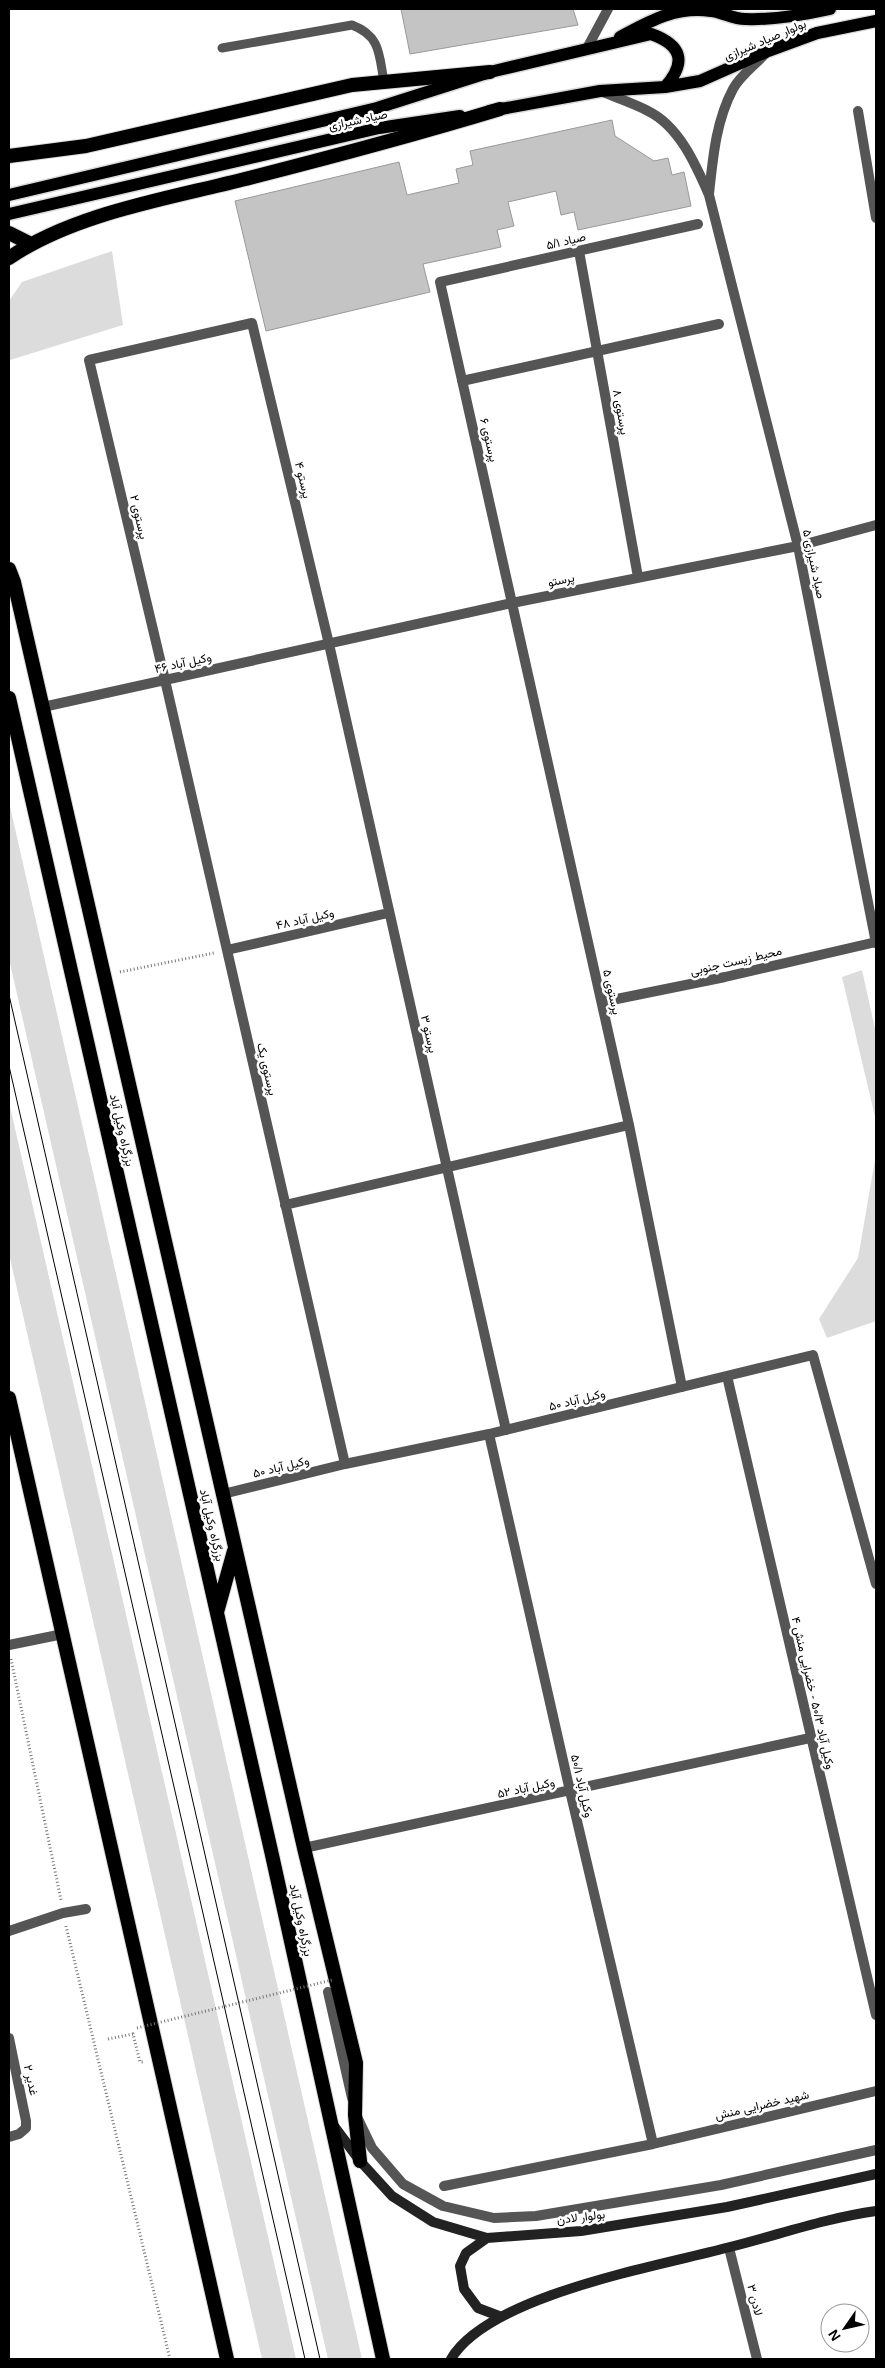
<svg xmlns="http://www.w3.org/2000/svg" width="885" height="2368" viewBox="0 0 885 2368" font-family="Arial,Vazirmatn,sans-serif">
  <rect width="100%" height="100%" fill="#fff"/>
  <path fill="#dcdcdc" d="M112,251l11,74 -113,35 -1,-59 13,-19z
    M9,802l353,1557h-34l-319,-1400z
    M862,970l14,63v88l-34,-144z
    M9,1102l287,1257h-34l-253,-1105z
    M876,1154v167l-49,17 -8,-19 39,-61z"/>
  <path fill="#c4c4c4" stroke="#999" d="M401,9h172l5,16 -168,29z
    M612,120l3,16 39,25 14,-3 4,17 12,-3 7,34 -113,24 -4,-18 -13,3 -5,-24 -48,11 6,24 -17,4 4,17 -78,17 7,28 -164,39 -31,-130 164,-39 8,33 52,-12 -3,-14 17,-4 -3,-14z"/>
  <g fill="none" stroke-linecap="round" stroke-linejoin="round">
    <defs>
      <path id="primary" d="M620,37c30,-16 55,-31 91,-26 11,1 22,8 34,8 27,1 58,-4 85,-10
        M490,111l110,-20 65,-4 35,-6 68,-30 49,-18 59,-12
        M9,195l368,-87 113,-36 161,-38c31,11 36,28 14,53
        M9,214l370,-86 81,-12"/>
      <path id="trunk" d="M9,156l77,-10 266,-61 138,-13
        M9,233l20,10
        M9,258c64,-44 157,-59 232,-78 87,-22 173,-45 259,-71
        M9,569l5,13 290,1266 52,215 -1,52 5,46
        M9,698l263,1157 111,504
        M9,1398l218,961
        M217,1612l17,-61"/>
    </defs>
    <use href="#primary" stroke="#dbdbdb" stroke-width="15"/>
    <use href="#trunk" stroke="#dbdbdb" stroke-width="16"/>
    <path stroke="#777" stroke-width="3" stroke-dasharray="1 2.5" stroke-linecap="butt" d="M120,972l94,-19
      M11,1659l50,241
      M66,1926l104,433
      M108,2039l25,-5 7,28h4"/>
    <path stroke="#555" stroke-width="9" d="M222,48l130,-23c29,11 27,30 32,57"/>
    <path stroke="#555" stroke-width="10" d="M328,1992l24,106
      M358,2119l14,29 31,36 40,22 51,12 42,-2 185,-31 155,-35"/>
    <path stroke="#555" stroke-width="10" d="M586,50l22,-41
      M601,91c15,7 32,12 47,20 31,15 48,54 61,84l89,351 78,397
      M858,111l18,107
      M709,194c4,-37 7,-73 24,-105 7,-13 22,-24 32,-35
      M579,251l59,326
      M462,381l257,-57
      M43,707l469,-104 286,-57 78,-21
      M227,950l161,-37
      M285,1205l344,-80
      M727,1376l149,639
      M682,1387l-53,-262 -189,-843 258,-58
      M489,1434l81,357 83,353
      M345,1464l-180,-784 -76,-320 163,-37 77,321 177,786
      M223,1494l122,-30 144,-30 324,-79 63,229
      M304,1848l506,-110
      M9,1931l54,-18 23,-4
      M9,2038l17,83v7l-7,6 -10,3
      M444,2186l209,-42 223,-53
      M729,2248l28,111"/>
    <path stroke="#555" stroke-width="10" d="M602,1002l123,-25 151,-35
      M9,1645l54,-11"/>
    <path stroke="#222" stroke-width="10" d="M334,2126l26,35 32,35 41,26 54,16 94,-7 146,-24 149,-33
      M487,2238l-21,15 -6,13 4,23 14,19 21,8
      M451,2359c38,-64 208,-93 279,-112 48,-12 96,-29 146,-36"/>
    <use href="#primary" stroke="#000" stroke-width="12"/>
    <use href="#trunk" stroke="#000" stroke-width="14"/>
    <path stroke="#000" stroke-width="1" d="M9,995l311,1364
      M9,1066l296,1293"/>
    <path stroke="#777" stroke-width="3" stroke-dasharray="1 2.5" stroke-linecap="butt" d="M137,2028l195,-48"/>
  </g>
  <g text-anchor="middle" stroke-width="5" stroke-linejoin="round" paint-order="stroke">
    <g font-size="12" fill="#000" stroke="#fff">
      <text transform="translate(765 40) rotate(-23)" y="4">بولوار صیاد شیرازی</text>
      <text transform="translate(358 120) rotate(-12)" y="4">صیاد شیرازی</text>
      <text transform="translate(566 241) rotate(-13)" y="4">صیاد ۵/۱</text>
      <text transform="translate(621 412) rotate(80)" y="4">پرستوی ۸</text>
      <text transform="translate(489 440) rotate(77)" y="4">پرستوی ۶</text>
      <text transform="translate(303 480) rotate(76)" y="4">پرستو ۴</text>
      <text transform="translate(139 517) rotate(77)" y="4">پرستوی ۲</text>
      <text transform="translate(814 564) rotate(78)" y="4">صیاد شیرازی ۵</text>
      <text transform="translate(561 580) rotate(-12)" y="4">پرستو</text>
      <text transform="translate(183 663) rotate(-12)" y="4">۴۶ وکیل آباد</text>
      <text transform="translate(305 919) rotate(-13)" y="4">۴۸ وکیل آباد</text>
      <text transform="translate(736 961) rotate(-13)" y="4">محیط زیست جنوبی</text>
      <text transform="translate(612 992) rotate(77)" y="4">پرستوی ۵</text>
      <text transform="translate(429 1034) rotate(77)" y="4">پرستو ۳</text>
      <text transform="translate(267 1069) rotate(77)" y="4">پرستوی یک</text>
      <text transform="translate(122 1130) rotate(77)" y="4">بزرگراه وکیل آباد</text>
      <text transform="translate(577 1400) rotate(-14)" y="4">۵۰ وکیل آباد</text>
      <text transform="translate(281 1467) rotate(-14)" y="4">وکیل آباد ۵۰</text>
      <text transform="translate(212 1525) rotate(77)" y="4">بزرگراه وکیل آباد</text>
      <text transform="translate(813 1693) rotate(77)" y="4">وکیل آباد ۵۰/۳ - خضرایی منش ۴</text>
      <text transform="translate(582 1786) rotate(77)" y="4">وکیل آباد ۵۰/۱</text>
      <text transform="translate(526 1788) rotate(-12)" y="4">۵۲ وکیل آباد</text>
      <text transform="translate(301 1920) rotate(78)" y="4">بزرگراه وکیل آباد</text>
      <text transform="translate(31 2080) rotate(78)" y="4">غدیر ۲</text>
      <text transform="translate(762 2105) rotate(-13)" y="4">شهید خضرایی منش</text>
      <text transform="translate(581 2217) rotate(-7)" y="4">بولوار لادن</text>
      <text transform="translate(755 2300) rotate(76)" y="4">لادن ۳</text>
    </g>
  </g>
  <rect width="885" height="2368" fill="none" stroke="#000000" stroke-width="20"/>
  <g transform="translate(845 2328) rotate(236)"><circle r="24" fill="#ffffff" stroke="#999999"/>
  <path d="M0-4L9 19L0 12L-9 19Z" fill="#000000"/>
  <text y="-8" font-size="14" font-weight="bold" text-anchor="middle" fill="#000000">N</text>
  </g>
</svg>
